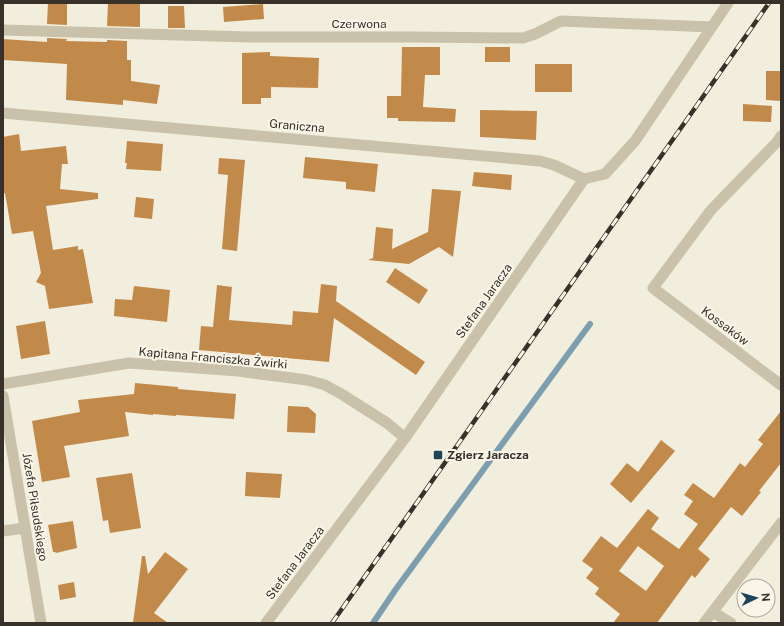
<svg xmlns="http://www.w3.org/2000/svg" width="784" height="626" viewBox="0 0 784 626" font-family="'Public Sans',sans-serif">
  <rect width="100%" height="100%" fill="#f1eedd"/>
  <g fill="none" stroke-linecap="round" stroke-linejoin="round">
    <path stroke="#7d9eae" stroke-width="6" d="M373,623l23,-34 194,-265"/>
  </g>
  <path fill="#c28a4a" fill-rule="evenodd" d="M48,3h19v22l-20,-1z
    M108,3h32v24l-33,-1z
    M263,4l1,15 -40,3 -1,-15z
    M168,6h16l1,22h-17z
    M47,38l20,1 -1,2 41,1v-2l20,1v19h4v21l29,4 -3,19 -34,-4v5l-57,-5 1,-36 -64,-4v-21l44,3z
    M402,47h38v28h-15l-2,32 33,2 -1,13 -57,-1v-3h-11v-22h14z
    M485,47h25v15h-25z
    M270,52v4l49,2 -1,30 -47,-1v11h-10v6h-19v-51z
    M535,64h37v28h-37z
    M766,71h15v30l-15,-1z
    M743,104l29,2 -1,16 -28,-1z
    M480,110l57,1 -1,29 -56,-3z
    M19,134l2,17 45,-5 2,18h-6l-2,25 38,4v6l-52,7 7,44 25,-4v4l5,-1 10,54 -44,6 -4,-23 -9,-4 5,-9 -8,-42 -21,3 -7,-41 -2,1v-57z
    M127,141l36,3 -2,27 -35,-2 1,-6h-2z
    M305,157l73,7 -3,28 -29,-3v-7l-43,-4z
    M219,158l26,2 -8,91 -15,-2 6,-74 -10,-1z
    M474,172l38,3 -1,15 -39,-4z
    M432,189l29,2 -8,66 -14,-10 -30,17 -41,-4 5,-2 3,-31 17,2 -1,20 36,-17z
    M136,197l18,2 -2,20 -18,-2z
    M395,268l33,22 -9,14 -33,-22z
    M321,284l16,2 -1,15 89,61 -9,13 -82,-57 -5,44 -130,-12 2,-24 12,1 4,-42 15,2 -3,33 63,5 1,-14 25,2z
    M134,286l36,4 -3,32 -53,-6 1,-17 17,1z
    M45,321l5,33 -29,5 -5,-33z
    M135,383l43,4v2l58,5 -2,25 -58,-4v1l-23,-2v1l-28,-3 4,24 -65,10 6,31 -28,5 -10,-61 48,-9 -2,-12 56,-6z
    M288,406l20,1 8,7 -1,19 -28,-1z
    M781,411v52l-22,28 2,1 -19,24 -11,-9 -33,42 12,10 -15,19 -3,-3 -35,48h-44l7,-9 -25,-20 4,-6 -13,-10 7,-9 -11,-8 19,-25 16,12 31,-39 11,9 -8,11 28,20 19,-25 -14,-10 9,-13 -9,-6 9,-12 21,15 26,-35 5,4 18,-23 -5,-4zM638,546l26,20 -18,25 -27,-20z
    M661,440l14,11 -44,52 -21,-19 17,-21 11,9z
    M246,472l36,2 -2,24 -35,-2z
    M132,473l9,55 -31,5 -2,-13 -5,1 -7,-43z
    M73,521l4,27 -21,5 -1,-1h-2l-5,-27z
    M165,552l23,17 -34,44 14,10h-35l9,-67h3l3,18z
    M74,582l2,15 -16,3 -2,-15z"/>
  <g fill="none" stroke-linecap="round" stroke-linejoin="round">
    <path stroke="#c9c1a9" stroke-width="11" d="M3,30l246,7h164l110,1 12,-4 26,-13 151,6
      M3,113l537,48 14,4 30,14
      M781,136l-4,6 -66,68 -58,78 128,97
      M3,384l126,-21 109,8 69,9 18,5 18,10 44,28 18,15
      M3,531l22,-3
      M713,612l18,11
      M266,623l139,-185 179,-259 21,-5 30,-33 93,-138
      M704,623l77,-100"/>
    <path stroke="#c9c1a9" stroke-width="11" d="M3,396l38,227"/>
    <defs>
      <path id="rail" d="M332,623l437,-620"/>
    </defs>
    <use href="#rail" stroke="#373129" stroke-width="4.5"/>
    <use href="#rail" stroke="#f9f6e9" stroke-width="3" stroke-dasharray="9" stroke-linecap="butt"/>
  </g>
  <rect fill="#1f4357" stroke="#f9f6e9" stroke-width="1.5" x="433" y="450" width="10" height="10" rx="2"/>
  <g text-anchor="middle" stroke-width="4" stroke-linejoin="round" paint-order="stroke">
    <g font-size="12" fill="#373129" stroke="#f9f6e9">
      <text x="359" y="28">Czerwona</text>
      <text transform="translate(297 126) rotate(5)" y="4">Graniczna</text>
      <text transform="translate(484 301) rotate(-55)" y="4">Stefana Jaracza</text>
      <text transform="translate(725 326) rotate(37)" y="4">Kossaków</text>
      <text transform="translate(213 358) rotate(5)" y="4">Kapitana Franciszka Żwirki</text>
      <text transform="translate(35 507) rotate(81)" y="4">Józefa Piłsudskiego</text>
      <text transform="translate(295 563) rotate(-53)" y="4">Stefana Jaracza</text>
    </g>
    <g font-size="12" font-weight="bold" fill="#373129" stroke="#f9f6e9" text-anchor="start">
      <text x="447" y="459">Zgierz Jaracza</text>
    </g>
  </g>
  <rect width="784" height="626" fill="none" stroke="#373129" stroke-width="8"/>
  <g transform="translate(756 598) rotate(85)"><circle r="19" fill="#f9f6e9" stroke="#aba79c"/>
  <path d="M0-3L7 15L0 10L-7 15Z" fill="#1f4357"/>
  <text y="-6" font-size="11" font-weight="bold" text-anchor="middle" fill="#373129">N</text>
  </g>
</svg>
